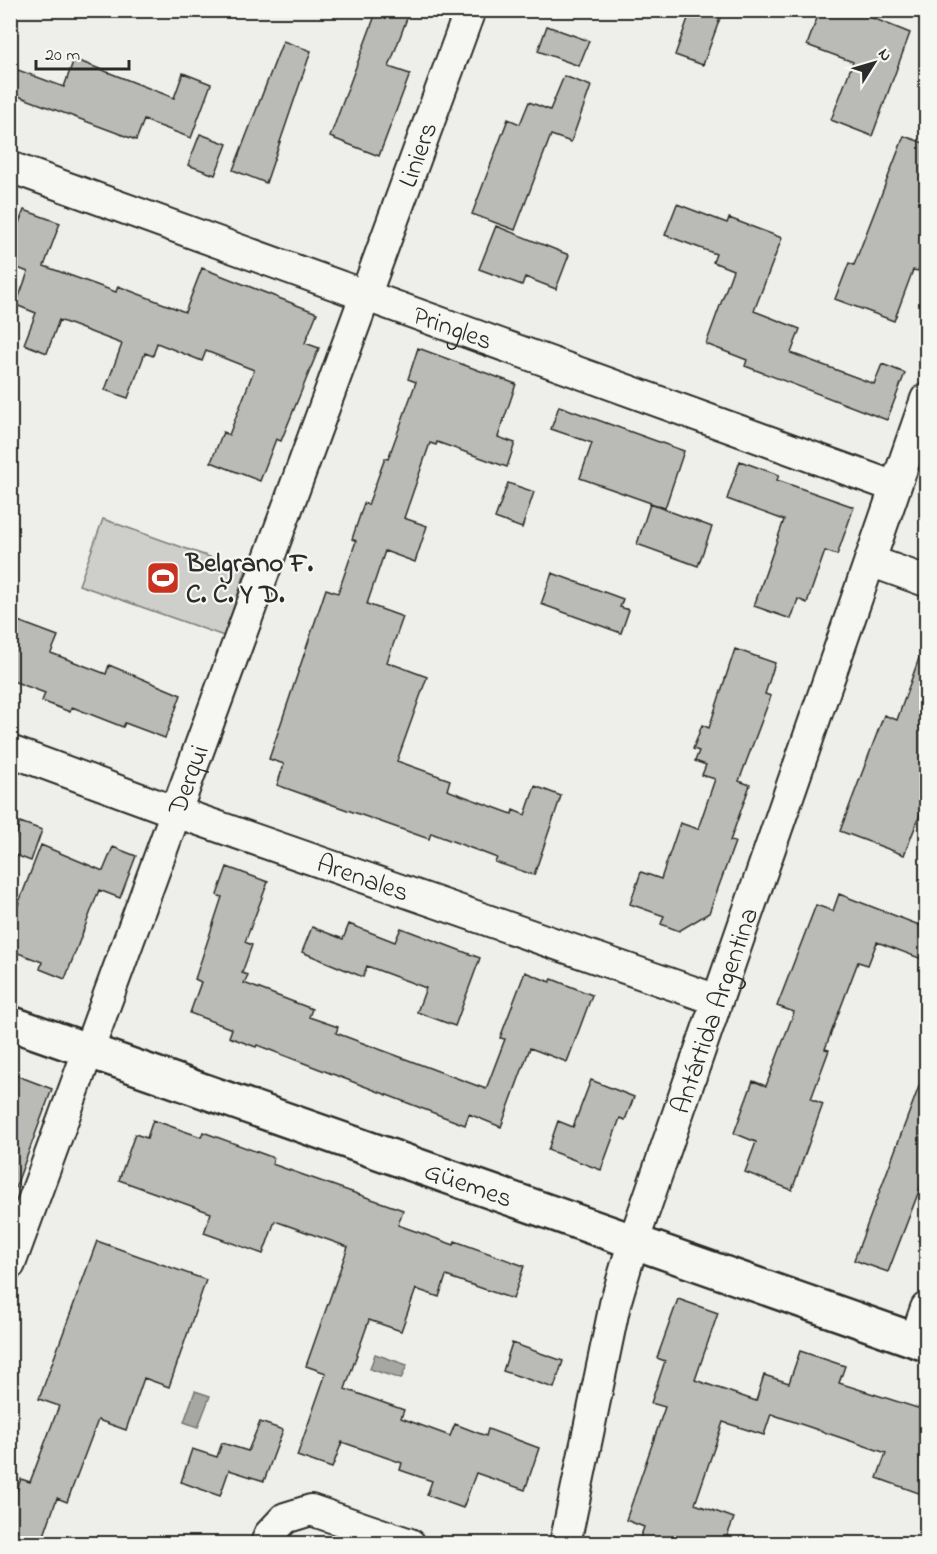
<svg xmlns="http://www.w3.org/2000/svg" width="937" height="1554" viewBox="0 0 937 1554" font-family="'Indie Flower',sans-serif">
  <rect width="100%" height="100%" fill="#eeeeea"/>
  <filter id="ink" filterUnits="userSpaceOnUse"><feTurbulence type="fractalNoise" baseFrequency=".0167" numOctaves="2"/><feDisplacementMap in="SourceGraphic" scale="12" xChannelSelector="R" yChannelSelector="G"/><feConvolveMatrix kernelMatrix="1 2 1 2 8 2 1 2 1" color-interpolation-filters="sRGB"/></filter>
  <g filter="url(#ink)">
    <path fill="#cececa" stroke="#7c7c7a" stroke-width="1.5" d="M103,519l143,51 -22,66 -145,-51z"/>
    <path fill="#a6a6a3" stroke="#757573" stroke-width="1.5" d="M375,1354l32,11 -6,14 -31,-10z
      M195,1391l15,5 -12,31 -14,-5z"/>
    <path fill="#babab7" stroke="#2b2b2b" stroke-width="1.5" d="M377,10h33l-21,57 21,7 -31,82 -49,-19z
      M691,10h32l-20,55 -28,-10z
      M820,10h33l57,23 -38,103 -41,-16 22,-58 -46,-17z
      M547,26l42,15 -10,25 -41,-15z
      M283,41l28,10 -45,132 -33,-13z
      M74,59l100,39 9,-25 28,11 -20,54 -47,-18 -8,20 -126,-47v-26l54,20z
      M564,76l27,10 -20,56 -20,-7 -36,95 -43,-16 36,-95 12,5 9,-22 21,8z
      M200,134l27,10 -12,31 -27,-10z
      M904,136l23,8v103l-9,24 -5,-1 -19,51 -59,-22 14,-36 5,2z
      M677,204l50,19 2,-5 53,20 -28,73 46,18 -9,24 83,31 8,-20 23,9 -18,47 -142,-54 2,-6 -41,-16 27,-74 -20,-8 3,-8 -51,-19z
      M24,210l36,13 -16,43 72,26 2,-6 67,26 17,-44 115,45 -12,30 14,5 -38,93 -5,-2 -16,42 -49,-19 12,-30 6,3 25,-65 -48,-19 -4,10 -45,-18 -4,13 -8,-3 -17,45 -23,-8 17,-46 -63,-24 -12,33 -23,-9 12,-31 -20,-8 12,-33 -18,-7v-19z
      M496,226l73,29 -13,34 -31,-12 -3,8 -43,-16z
      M418,348l98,36 -18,53 17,6 -8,24 -70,-25 -1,3 -6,-2 -26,75 23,8 -12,36 -30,-11 -18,53 36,13 -16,45 40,15 -30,84 53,19 -3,10 65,24 1,-4 12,5 10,-29 26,10 -27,79 -39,-13 2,-4 -66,-25 -2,6 -152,-54 7,-21 -15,-5 57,-170 12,4 18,-52 -4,-2 12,-36 4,2 17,-47 3,1 28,-77 -8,-3z
      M559,406l125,45 -19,57 -85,-30 12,-35 -41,-14z
      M740,461l39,14 -2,5 77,27 -17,48 -12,-4 -18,52 -9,-4 -7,20 -37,-13 30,-86 -57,-21z
      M508,483l26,9 -12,36 -27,-10z
      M650,504l62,23 -14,39 -61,-22z
      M552,573l71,26 -3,8 9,3 -8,23 -80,-29z
      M10,618l48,18 -7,17 55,21 3,-9 72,30 -16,43 -40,-15 -2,4 -51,-20 -2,5 -28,-11 3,-8 -35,-13z
      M923,647l4,1v149l-23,58 -64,-24 44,-116 13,5z
      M735,649l40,14 -10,31 6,2 -32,85 11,4 -20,56 5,1 -26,71 -30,18 -18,-7 3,-8 -34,-12 11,-32 20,7 19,-56 18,6 17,-50 -13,-4 4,-10 -11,-4 4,-10 -6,-2 9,-24 7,3z
      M20,822l22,8 -11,31 -21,-8z
      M41,845l62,26 10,-24 23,9 -16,42 -21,-8 -34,89 -25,-10 2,-7 -32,-12v-24z
      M227,867l41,15 -23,60 7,3 -10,28 6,2 -4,8 68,26 -3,8 29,10 -2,6 150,56 19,-50 -5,-1 25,-66 25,10 2,-3 40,16 -25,67 -37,-14 -29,79 -32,-13 -4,11 -208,-80 -1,2 -27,-10 3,-8 -42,-16 11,-31 -6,-3 27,-82 -5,-2z
      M839,894l88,34v33l-50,-19 -9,23 -10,-3 -33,87 4,1 -18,49 12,5 -31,86 -47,-18 11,-30 -22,-9 19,-52 13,5 28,-74 -17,-6 39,-101 17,6z
      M349,924l46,18 6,-14 79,30 -25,68 -38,-14 9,-24 -59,-22 -4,11 -61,-25 10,-25 31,12z
      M10,1073l42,16 -39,105h-3z
      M924,1073h3v97l-39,102 -34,-12z
      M591,1080l43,17 -9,23 -5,-2 -19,52 -53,-20 10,-29 15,6z
      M153,1120l48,17 2,-5 71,26 -2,6 131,46 -5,15 56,20 1,-4 69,25 -11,33 -67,-23 -7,21 -23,-8 -15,42 -32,-11 -24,69 59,21 -3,8 49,18 5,-12 31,12 2,-7 51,19 -14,42 -49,-17 -13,35 -36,-13 5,-14 -32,-11 2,-7 -60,-21 -10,26 -35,-12 29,-83 -20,-7 42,-119 -73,-26 -12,33 -59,-21 7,-20 -92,-33 16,-46 12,4z
      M97,1241l109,39 -37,107 -25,-9 -18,52 -28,-10 -31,82 -10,-4 -16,46h-31v-54l6,2 5,-13 9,3 29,-76 -20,-7z
      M678,1299l40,14 -23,67 61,21 8,-26 25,8 11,-32 45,15 -6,17 88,28v85l-50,-18 9,-25 -115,-39 -7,21 -41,-13 -28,82 39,14 -10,26h-86l6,-17 -18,-7 39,-113 -14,-4 14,-42 -8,-3z
      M512,1343l51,18 -9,27 -51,-17z
      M260,1422l23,8 -19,51 -35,-11 -9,26 -39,-14 11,-33 25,8 5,-14 26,8z"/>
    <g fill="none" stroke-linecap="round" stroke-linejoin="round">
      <defs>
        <g id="street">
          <path id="s1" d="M10,167l885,320"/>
          <path d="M870,561l56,20"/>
          <path id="s2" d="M10,751l166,61 541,188"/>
          <path id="s3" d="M10,1264l460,-1254"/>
          <path d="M915,1340l11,-32"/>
          <path d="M266,1544l3,-9 16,-17 26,-8 99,34"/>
          <path id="s4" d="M565,1544l50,-240 18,-61 293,-844"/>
        </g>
        <g id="secondary">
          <path id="s5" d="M10,1023l916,321"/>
        </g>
      </defs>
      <use href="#street" stroke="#2b2b2b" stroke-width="34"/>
      <use href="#secondary" stroke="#2b2b2b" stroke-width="38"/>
      <use href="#street" stroke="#f6f6f2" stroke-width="30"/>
      <use href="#secondary" stroke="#f6f6f2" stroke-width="33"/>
    </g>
  </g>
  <defs>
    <symbol id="stadium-square" viewBox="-11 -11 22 22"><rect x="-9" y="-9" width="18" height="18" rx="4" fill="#c8321e" stroke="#f6f6f2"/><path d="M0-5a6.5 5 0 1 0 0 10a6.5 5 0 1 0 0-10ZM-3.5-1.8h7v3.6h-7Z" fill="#fff"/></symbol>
  </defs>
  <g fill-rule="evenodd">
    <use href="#stadium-square" x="144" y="559" width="38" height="38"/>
  </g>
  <g text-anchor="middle" stroke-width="4.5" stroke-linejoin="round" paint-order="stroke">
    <g font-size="27" fill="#2b2b2b" stroke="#f6f6f2">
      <text dy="9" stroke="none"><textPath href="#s3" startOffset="1182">Liniers</textPath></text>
      <text dy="9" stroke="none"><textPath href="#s1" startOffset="471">Pringles</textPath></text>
      <text dy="9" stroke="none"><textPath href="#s3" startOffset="516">Derqui</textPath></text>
      <text dy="9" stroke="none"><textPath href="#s2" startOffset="375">Arenales</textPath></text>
      <text dy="9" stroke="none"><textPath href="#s4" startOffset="555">Antártida Argentina</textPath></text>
      <text dy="9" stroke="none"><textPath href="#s5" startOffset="486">Güemes</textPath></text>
    </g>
    <g font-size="27" font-weight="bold" fill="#2b2b2b" stroke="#f6f6f2" text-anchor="start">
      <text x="186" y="571">Belgrano F.<tspan x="186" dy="31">C. C. Y D.</tspan></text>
    </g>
  </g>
  <rect width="937" height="1554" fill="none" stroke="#f6f6f2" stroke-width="36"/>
  <rect x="18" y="18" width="901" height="1518" fill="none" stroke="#2b2b2b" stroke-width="2" filter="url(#ink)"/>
  <g transform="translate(874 63) rotate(53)" stroke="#f6f6f2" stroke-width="4.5" paint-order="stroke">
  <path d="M0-4.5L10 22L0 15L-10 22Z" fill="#2b2b2b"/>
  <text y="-9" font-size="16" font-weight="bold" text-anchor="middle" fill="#2b2b2b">N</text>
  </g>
  <path d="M36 60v9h93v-9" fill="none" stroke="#2b2b2b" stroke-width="3"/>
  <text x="45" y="60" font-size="18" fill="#2b2b2b" stroke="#f6f6f2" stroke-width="4.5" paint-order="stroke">20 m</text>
</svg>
